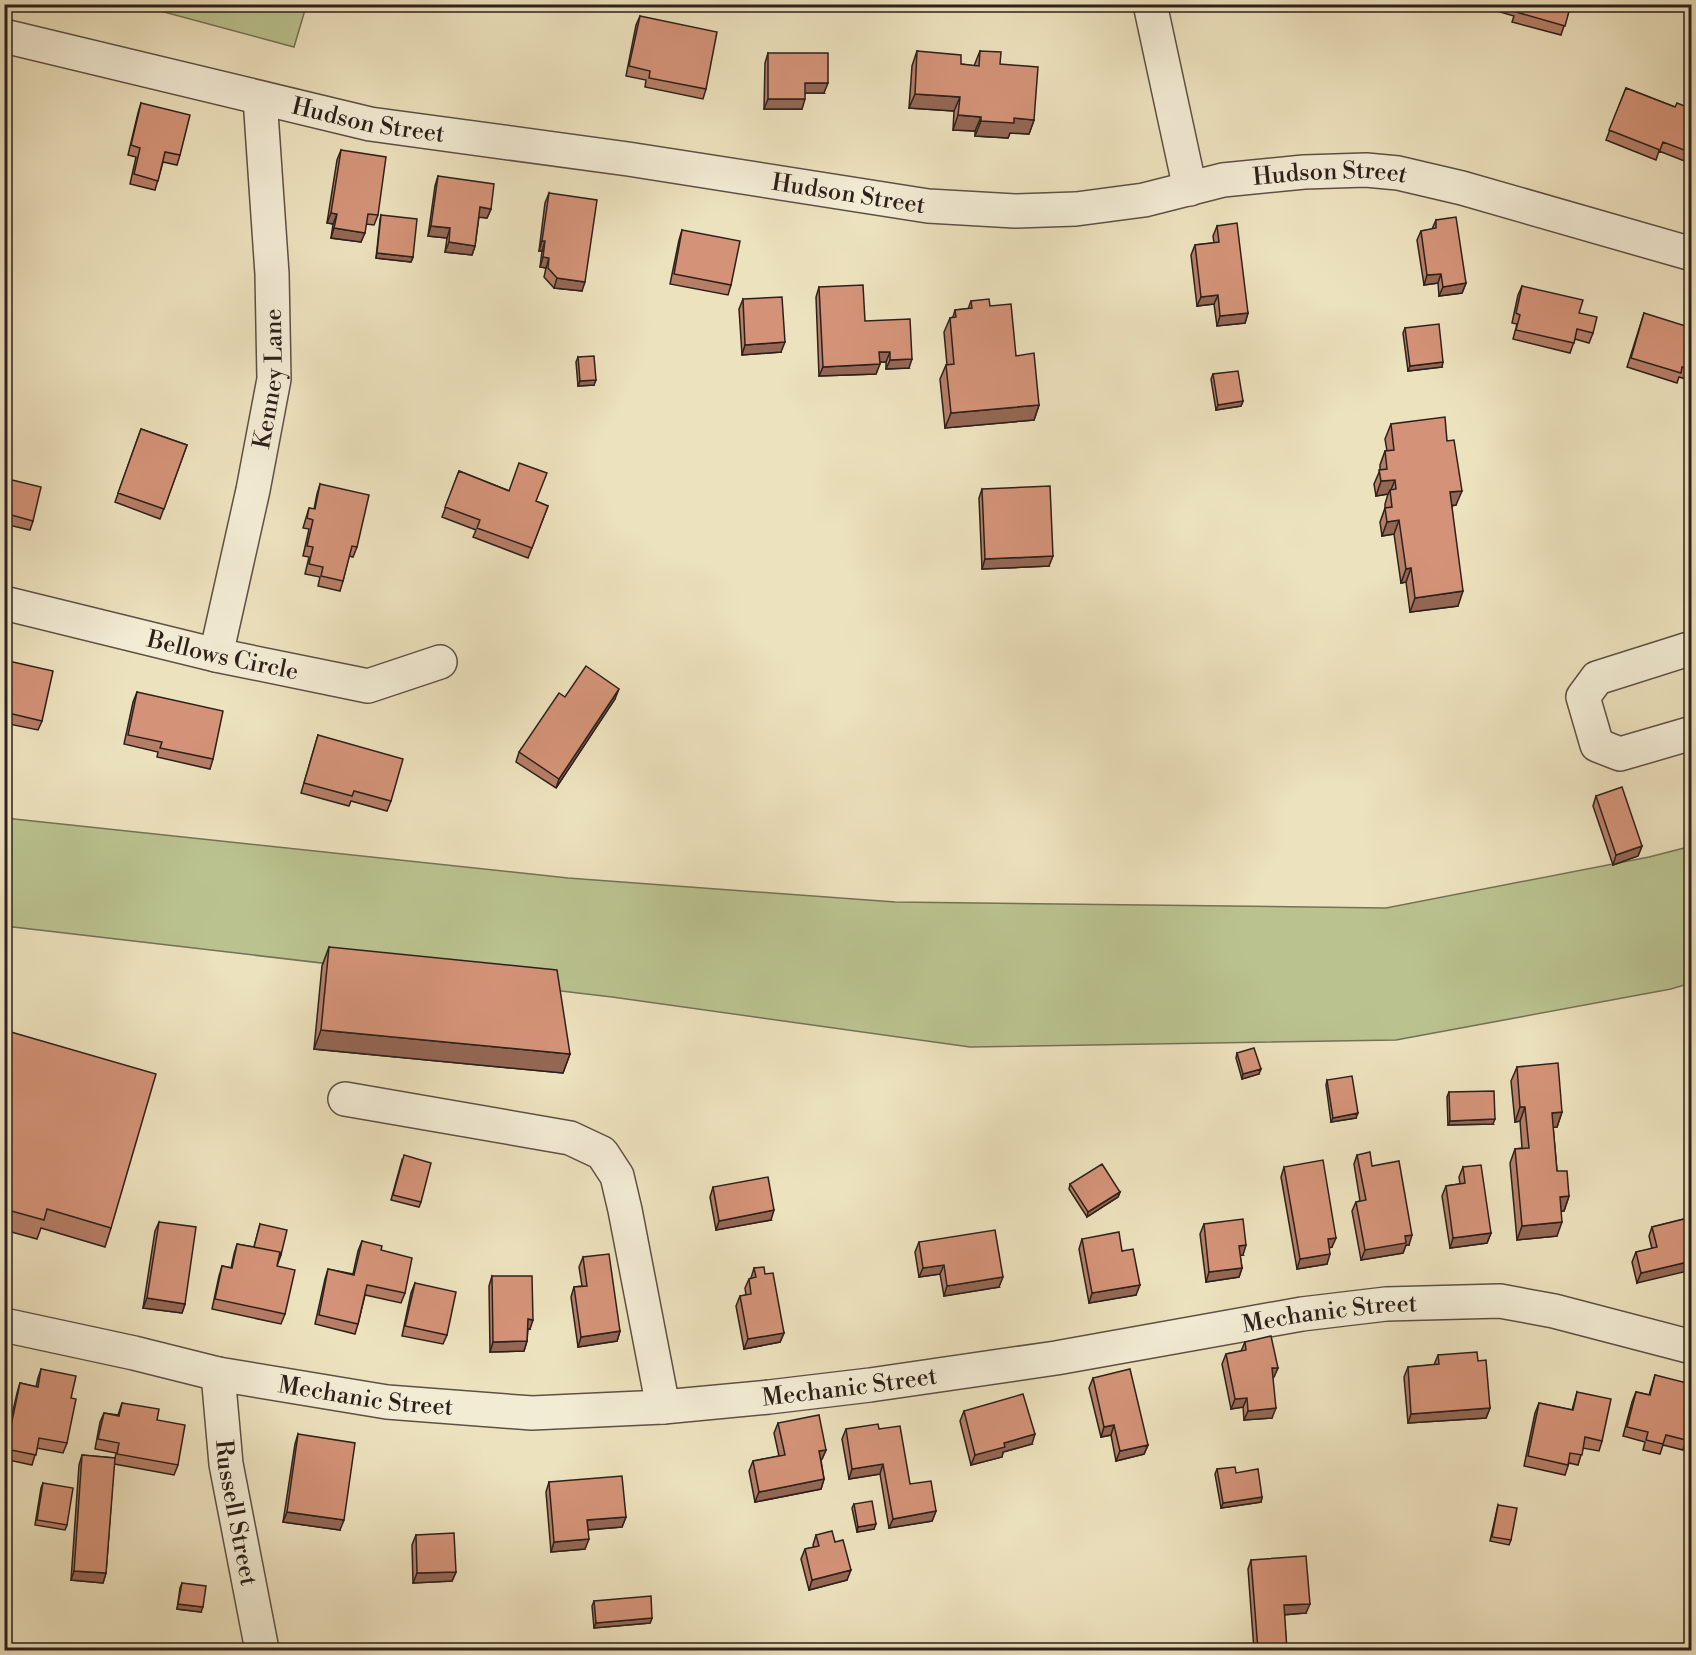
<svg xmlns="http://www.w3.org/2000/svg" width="1696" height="1655" viewBox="0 0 1696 1655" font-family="'Libre Bodoni',serif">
  <rect width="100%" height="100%" fill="#ede2be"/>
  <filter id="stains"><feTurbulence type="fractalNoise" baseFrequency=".00333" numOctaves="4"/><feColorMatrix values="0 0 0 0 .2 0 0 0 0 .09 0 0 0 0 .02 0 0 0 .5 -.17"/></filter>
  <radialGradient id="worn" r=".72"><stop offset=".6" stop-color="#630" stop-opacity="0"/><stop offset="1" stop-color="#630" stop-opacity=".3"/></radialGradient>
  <path fill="#bac390" stroke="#747256" stroke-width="1.5" d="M150,4h136l19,6 -11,37 -145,-39z
    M5,818l563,60 327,24 491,6 263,-51 43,-11 -1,137 -20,6 -275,51 -426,7 -358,-50 -607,-71z"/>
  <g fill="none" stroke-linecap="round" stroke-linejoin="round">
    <defs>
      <g id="minor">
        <path d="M1150,4l40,185"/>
        <path id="s1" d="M4,36l366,88 258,35 300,47 87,5 61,-2 68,-9 79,-20 81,-8 62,-2 32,3 64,15 230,66"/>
        <path id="s2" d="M4,603l212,52 152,31 72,-24"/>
        <path d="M1692,648l-95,30 -14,19 14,48 23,9 72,-21"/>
        <path id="s3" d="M216,655l37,-165 21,-111 -2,-105 -12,-176"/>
        <path d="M345,1099l225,39 32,15 15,23 8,34 38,197"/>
        <path id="s4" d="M4,1325l130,28 84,21 169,28 145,11 131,-6 106,-10 101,-12 186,-27 246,-44 84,-10 114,-3 54,10 138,36"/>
        <path id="s5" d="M218,1374l8,90 36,186"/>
      </g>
    </defs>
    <use href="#minor" stroke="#5d5044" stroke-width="36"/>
    <use href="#minor" stroke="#f3ecd5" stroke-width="33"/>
  </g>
  <path fill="#b67e67" stroke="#2d201b" stroke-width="1.5" d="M1473,4h98l-10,31 -49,-13 2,-6z
    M640,16l66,73 -3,10 -58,-12 1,-7 -20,-4 10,-51z
    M917,51l44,13 13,2 6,-15 20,13 34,56 -5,14 -19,-1 -2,5 -33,-2v-5l-22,-1 1,-19 -45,-3 3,-42z
    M768,53l56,40h-19l-3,16h-38l1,-46z
    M1626,88l49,19 17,2v55l-33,-13 -3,9 -50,-20z
    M141,103l39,52 -3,10 -14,-3 -8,28 -25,-6 6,-27 -8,-2 10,-42z
    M341,150l37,65 -4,10 -8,-1 -5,18 -30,-4 2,-14 -6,-1 10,-63z
    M438,176l53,33 -4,9 -8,-1 -4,29 -3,9 -27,-3 2,-14 -19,-2 7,-50z
    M549,193l33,98 -28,-3 -10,-11 2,-9 -6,-1 2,-16h-3l6,-48z
    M381,215l32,42 -2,5 -35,-4 4,-38z
    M1436,220l30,63 -4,10 -23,3 -1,-13 -14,2 -7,-45 4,-9 11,-2z
    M1217,226l31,87 -3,10 -28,3 -3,-22 -17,2 -6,-51 4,-10 19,-2 -1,-7z
    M682,230l49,55 -3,10 -58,-11 9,-44z
    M1522,286l57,27 14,20 -4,10 -14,-4 -5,14 -57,-14 4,-15 -5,-1 6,-28z
    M819,287l46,34 44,47 -23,1v-7h-6l-4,12 -57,2 -3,-79z
    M743,299l38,53 -39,3 -3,-46z
    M971,301l19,5 26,50 23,49 -5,15 -89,8 -5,-49 6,-14h1l-3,-33 6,-14 3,-1 2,-7 13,-1z
    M1644,313l44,35 4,1v32l-13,-4 -2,6 -50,-16z
    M1405,328l37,39 -34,4 -5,-38z
    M578,357l16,28 -16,1 -2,-24z
    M1213,374l30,27 -2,5 -25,4 -5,-31z
    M1391,424l56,17 9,64 -4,1 6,100 -48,6 -4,-30 -5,1 -7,-49 -12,2 -2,-14 5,-14v-4l3,-10 -12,2 -2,-12 6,-14v-5l5,-14h2l-2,-12z
    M141,429l46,16 -27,74 -45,-17z
    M459,471l89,35 -20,52 -55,-21 3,-7 -34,-13z
    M4,478l29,43 -3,9 -26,-6z
    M320,484l37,63 -4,10 -4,-1 -6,25 -3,10 -22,-5 2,-9 -15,-3 4,-17 -6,-1 6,-27 -6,-1 6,-20 5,1 3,-15z
    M982,489l67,77 -67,3 -3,-71z
    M4,660l38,61 -4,9 -34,-7z
    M137,692l76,67 -3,10 -53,-12 1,-5 -34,-8 9,-42z
    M565,697l50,2 -59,89 -40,-26 3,-10z
    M318,735l73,66 -4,10 -36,-10 -2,5 -48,-13z
    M1596,796l46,50 -4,10 -25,9 -20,-59z
    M329,947l241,107 -7,19 -249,-24 8,-83z
    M4,1030l107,198 -6,19 -64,-19 -4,11 -33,-9z
    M1237,1053l22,21 -17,5 -6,-21z
    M1517,1067l45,45 -5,15h-4l4,44 12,25 -5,15h-3l-4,25 -40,4 -7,-77 5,-14 7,-1 -2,-27 -5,1 -4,-41z
    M1327,1080l29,38 -25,4 -5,-37z
    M1449,1092l44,32 -45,1 -1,-28z
    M1357,1155l15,11 37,79h-3l-3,8 -42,7 -9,-49 4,-9 4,-1 -6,-37z
    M402,1160l19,42 -2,5 -28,-7z
    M1284,1167l48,80 -3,1 -2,16 -30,5 -16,-92z
    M1463,1167l28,66 -4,10 -37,5 -8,-52 4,-10 14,-2 -1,-7z
    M1070,1184l50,8 -2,5 -31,20 -18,-28z
    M713,1187l58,33 -55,10 -6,-33z
    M1692,1217l-55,66 -5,-21 4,-10 16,-3 -3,-13 3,-9z
    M159,1222l26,82 -3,9 -39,-5 12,-77z
    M260,1224l21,31 -4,11 8,48 -4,10 -69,-15 7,-33 3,-10 9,2 3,-14 3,-10 17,3z
    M1204,1224l39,31h-3l2,13 -3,9 -33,5 -6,-48z
    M1082,1239l40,12 14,44 -47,8 -10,-54z
    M362,1241l19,9 24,43 -4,10 -36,-8 -7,29 -3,10 -40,-10 10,-45 3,-10 25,5 5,-23z
    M919,1242l80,45 -55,9 -4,-22 -21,3 -4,-25z
    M583,1257l37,74 -3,10 -39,6 -7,-50 3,-10 8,-1 -3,-19z
    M754,1268l11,6 19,59 -4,9 -36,7 -8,-43 4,-10 6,-1 -1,-7 4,-9 2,-1z
    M492,1276l38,53h-2l-1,12 -3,10 -34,1 -1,-66z
    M415,1283l32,52 -4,9 -41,-8 9,-43z
    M1245,1342l33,26 -5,9 -1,41 -28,2 -1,-13 -12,2 -9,-45 4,-10 15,-3z
    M1438,1355l40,6 12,47 -4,10 -78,5 -4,-46 4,-10 26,-2z
    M41,1369l30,29 -4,45 -4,10 -26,-5 -5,17 -28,-6v-9l13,-57 3,-10 16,4 2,-9z
    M1655,1375l35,14 -4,51 -3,10 -20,-5 -3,9 -17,-4 2,-8 -22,-6 9,-34 4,-10 13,3z
    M1093,1378l55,67 -4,9 -28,7 -5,-26 -10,2 -12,-49z
    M1577,1392l25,49 -3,10 -16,-3 -5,17 -9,-2 -4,12 -41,-9 11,-53 4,-10 33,7z
    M122,1403l35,17 21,45 -4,10 -60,-11 -8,109 -3,10 -32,-3 8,-115 3,-10 33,3 1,-5 -21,-4 5,-27 4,-9 14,2z
    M964,1411l68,33 -29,8 -1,5 -31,8 -11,-44z
    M778,1423l48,27 -4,9 -1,1 3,19 -3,10 -66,13 -6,-31 4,-10 26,-5 -5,-23z
    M846,1429h33l31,55 26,27 -4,10 -43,7 -9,-54 -31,5 -7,-40z
    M298,1434l42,96 -57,-8 12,-78z
    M1217,1469l19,4 26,24 -1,5 -40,6 -6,-34z
    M549,1482l77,35 -4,10 -34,3 -3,19 -34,3 -5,-60z
    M43,1483l24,42 -2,5 -30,-5 6,-37z
    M854,1504l20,25 -17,3 -5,-24z
    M1498,1505l13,35 -2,5 -19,-4z
    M416,1535l40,37 -4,9 -39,2 -1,-38z
    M816,1535l19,7 12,38 -38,10 -8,-31 4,-10 9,-2 -1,-2z
    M1251,1560l55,53 -22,2 3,35h-33l-6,-81z
    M182,1583l19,29 -24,-3 3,-21z
    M594,1601l58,17 -2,5 -56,5 -2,-22z"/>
  <path fill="#946754" stroke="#2d201b" stroke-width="1.5" d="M805,83h23l-4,10h-22z
    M915,94l45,3 -6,14 -45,-3z
    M768,99h37l-3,10h-38z
    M958,115l23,2 -6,14 -22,-1z
    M1014,118l20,2 -5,14 -19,-1 -2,5 -33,-2 6,-15z
    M480,207l11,2 -4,9 -10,-1z
    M331,213l6,1 -4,10 -6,-1z
    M431,226l19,2 -3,10 -19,-2z
    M334,228l31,5 -4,9 -30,-4z
    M542,241h3l-3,10h-3z
    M449,242l26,4 -3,9 -27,-3z
    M377,253l36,4 -2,5 -35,-4z
    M543,257l6,1 -3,10 -6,-1z
    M1441,274l-3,9 -14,2 3,-10z
    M557,278l28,4 -3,9 -28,-3z
    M1466,283l-4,10 -23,3 4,-9z
    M1218,295l-4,9 -17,2 4,-9z
    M1248,313l-3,10 -28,3 3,-10z
    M785,342l-4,10 -39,3 3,-10z
    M879,352h11l-4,10h-10z
    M912,359l-3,9 -23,1 4,-9z
    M1443,362l-1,5 -34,4 2,-5z
    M880,364l-4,10 -57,2 4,-9z
    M596,380l-2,5 -16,1 2,-5z
    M1243,401l-2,5 -25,4 2,-5z
    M1039,405l-5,15 -89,8 6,-15z
    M1395,480l-5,12v-2l-2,4 -12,2 5,-15z
    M1462,491l-6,14 -11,1 5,-14z
    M1399,520l-5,14 -12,2 5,-14z
    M1053,556l-4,10 -67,3 3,-10z
    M1411,568l-5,14 -5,1 5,-14z
    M1463,591l-5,15 -48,6 5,-14z
    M619,689l-4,10 -59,89 3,-9z
    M1642,846l-4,10 -25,9 3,-10z
    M321,1030l249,24 -7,19 -249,-24z
    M1261,1069l-2,5 -17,5 1,-5z
    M1520,1107h5l-5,14 -5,1z
    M1562,1112l-5,15 -11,1 6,-15z
    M1358,1113l-2,5 -25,4 2,-4z
    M1495,1119l-2,5 -45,1 2,-4z
    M1120,1192l-2,5 -31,20 1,-5z
    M1569,1196l-5,15h-10l6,-14z
    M774,1210l-3,10 -55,10 3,-9z
    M1562,1222l-5,14 -40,4 5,-14z
    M1491,1233l-4,10 -37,5 3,-10z
    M1412,1235l-3,10h-3l-3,8 -42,7 4,-10 40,-14z
    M1336,1238l-4,9 -8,2 4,-10z
    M1246,1245l-3,10 -7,1 3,-10z
    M1330,1254l-3,10 -30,5 3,-10z
    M1692,1261v9l-55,13 4,-10z
    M944,1265l-4,9 -21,3 4,-9z
    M1242,1268l-3,9 -33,5 3,-10z
    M1003,1277l-4,10 -55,9 3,-10z
    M1140,1285l-4,10 -47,8 3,-10z
    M147,1298l38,6 -3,9 -39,-5z
    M528,1319l5,1 -3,9h-6z
    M620,1331l-3,10 -39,6 3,-10z
    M784,1333l-4,9 -36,7 4,-10z
    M527,1341l-3,10 -34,1 3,-10z
    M1272,1368h6l-4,9 -5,1z
    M1247,1398l-4,9 -12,2 4,-10z
    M1276,1408l-4,10 -28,2 4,-9z
    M1490,1408l-4,10 -78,5 3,-9z
    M1114,1425l-3,10 -10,2 3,-10z
    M1035,1434l-3,10 -29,8 -1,5 -31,8 4,-10 29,-12z
    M1148,1445l-4,9 -28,7 4,-10z
    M826,1450l-4,9 -7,2 4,-10z
    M883,1464l-3,10 -31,5 3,-10z
    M824,1479l-3,10 -66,13 4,-10z
    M1262,1497l-1,5 -40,6 2,-5z
    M936,1511l-4,10 -43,7 4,-9z
    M287,1512l57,8 -4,10 -57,-8z
    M626,1517l-4,10 -38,3 3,-10z
    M876,1524l-2,5 -17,3 1,-5z
    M589,1539l-4,10 -34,3 3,-10z
    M851,1570l-4,10 -38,10 3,-10z
    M74,1571l32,2 -3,10 -32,-3z
    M456,1572l-4,9 -39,2 4,-10z
    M178,1604l25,3 -2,5 -24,-3z
    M1310,1604l-4,9 -26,2 4,-10z
    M652,1618l-2,5 -56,5 2,-5z"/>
  <path fill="#d49378" stroke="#2d201b" stroke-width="1.5" d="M1513,4h58l-6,22 -49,-14 1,-6z
    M640,16l77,16 -11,57 -57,-11 1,-7 -21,-5z
    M917,51l44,4v9l18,2 1,-15 21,1 -1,12 38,3 -4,53 -20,-2v5l-33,-2v-4l-23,-2 2,-18 -45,-3z
    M768,53h60v30h-23v16h-37z
    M1626,88l49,19 2,-4 15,6v44l-29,-11 -3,8 -51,-20z
    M141,103l49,12 -10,40 -15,-3 -7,29 -24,-7 6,-26 -9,-3z
    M341,150l45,7 -8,58 -10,-1 -3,19 -31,-5 3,-14 -6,-1z
    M438,176l56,8 -3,25 -11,-2 -5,39 -26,-4 1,-14 -19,-2z
    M549,193l48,7 -12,82 -28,-4 -9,-10 1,-10 -6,-1 2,-16h-3z
    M381,215l36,4 -4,38 -36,-4z
    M1456,217l10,66 -23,4 -2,-13 -14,1 -6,-44 15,-3v-8z
    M1237,223l11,90 -28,3 -2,-21 -17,2 -6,-52 24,-3 -2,-16z
    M682,230l58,11 -9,44 -57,-11z
    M863,285l2,36 45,-2 2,40 -22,1v-8h-11l1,12 -57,3 -4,-80z
    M1522,286l61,14 -4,13 18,4 -4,16 -16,-4 -3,14 -58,-13 4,-15 -4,-2z
    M782,297l3,45 -40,3 -2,-46z
    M989,299l1,7 21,-2 5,52 18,-3 5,52 -88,8 -5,-48 8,-1 -4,-46 6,-1 -1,-7 17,-2 -1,-7z
    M1644,313l48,15v10l-4,10 4,1v21l-10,-3 -1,6 -50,-15z
    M1439,324l4,38 -33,4 -5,-38z
    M594,356l2,24 -16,1 -2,-24z
    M1238,371l5,30 -25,4 -5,-31z
    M1445,417l2,24 7,-1 8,51 -12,1 13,99 -48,7 -4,-30 -5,1 -7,-49 -12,2 -2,-14 7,-1 -2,-17 6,-1 -1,-9 -14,1 -2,-11 8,-1 -2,-18 9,-1 -3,-26z
    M141,429l46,16 -23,64 -46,-16z
    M519,463l28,10 -11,28 12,5 -16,42 -55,-20 3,-8 -35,-13 14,-36 50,20z
    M4,478l37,9 -8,34 -29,-8z
    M320,484l49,11 -12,52 -5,-1 -9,35 -22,-5 2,-9 -14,-3 4,-17 -6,-1 6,-26 -6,-2 2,-10 6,1z
    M1050,486l3,70 -68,3 -3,-70z
    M4,660l49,11 -11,50 -38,-9z
    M586,666l33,23 -60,90 -40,-27 40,-59 6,4z
    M137,692l86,19 -10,48 -53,-11 2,-6 -34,-7z
    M318,735l85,24 -12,42 -37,-10 -2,5 -48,-13z
    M1622,787l20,59 -26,9 -20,-59z
    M329,947l228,23 13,84 -249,-24z
    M4,1030l152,44 -45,154 -64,-19 -3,11 -40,-11z
    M1254,1048l7,21 -18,5 -6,-21z
    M1558,1063l4,49 -10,1 5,58h10l2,25 -9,1 2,25 -40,4 -7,-77 14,-1 -4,-41h-5l-3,-40z
    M1352,1076l6,37 -25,5 -6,-38z
    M1494,1091l1,28 -45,2 -1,-29z
    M1370,1152l2,14 27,-5 13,74 -7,1 1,7 -41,7 -9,-48 10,-2 -9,-45z
    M404,1155l27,8 -10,39 -28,-7z
    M1323,1160l13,78 -8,1 2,15 -30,5 -16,-92z
    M1102,1164l18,28 -32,20 -18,-28z
    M1481,1165l10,68 -38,5 -7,-52 19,-3 -2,-16z
    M768,1177l6,33 -55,11 -6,-34z
    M1692,1217v44l-51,12 -5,-21 21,-5 -5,-20z
    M1243,1219l3,26 -7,1 3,22 -33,4 -5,-48z
    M159,1222l37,5 -11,77 -38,-6z
    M260,1224l27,6 -6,25h-1v-3l-26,-5z
    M995,1230l8,47 -56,9 -3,-21 -21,3 -4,-26z
    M1119,1232l3,19 11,-2 7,36 -48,8 -10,-54z
    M362,1241l20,5 -1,4 31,8 -7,35 -38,-8 -9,39 -39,-9 9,-46 26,6z
    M237,1244l43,8 -3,14 18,4 -10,44 -70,-15 7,-33 10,2z
    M609,1254l11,77 -39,6 -7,-50 13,-1 -4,-29z
    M764,1267l1,7 8,-1 11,60 -36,6 -8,-43 11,-2 -2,-15 7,-2 -2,-9z
    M492,1276h40l1,44 -5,-1 -1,22 -34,1z
    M415,1283l41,9 -9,43 -42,-9z
    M1271,1336l7,32h-6l4,40 -28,3 -1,-13 -12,1 -9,-45 20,-4 -1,-8z
    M1477,1352l1,9 8,-1 4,48 -79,6 -3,-47 31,-3 -1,-9z
    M41,1369l35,7 -5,22 5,1 -9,44 -28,-5 -3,17 -30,-6 14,-66 18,4z
    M1130,1369l18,76 -28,6 -6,-26 -10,2 -11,-49z
    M1655,1375l36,9 -1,5 2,1v28l-6,22 -20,-5 -3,9 -17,-4 2,-8 -21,-5 9,-35 14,3z
    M1577,1392l34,7 -9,42 -17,-4 -3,18 -12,-2 -2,12 -40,-9 11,-53 34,7z
    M1023,1394l12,40 -31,9 1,4 -30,8 -11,-44z
    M122,1403l37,6 -2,11 28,5 -7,40 -61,-11 2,-11 -21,-4 6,-26 15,3z
    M819,1415l7,35 -7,1 5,28 -65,13 -6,-31 32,-6 -7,-32z
    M878,1424l1,5 21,-3 10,58 21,-3 5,30 -43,8 -10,-55 -31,5 -6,-40z
    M298,1434l57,9 -11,77 -57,-8z
    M82,1455l33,3 -9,115 -32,-2z
    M1235,1467l1,6 22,-4 4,28 -39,6 -6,-34z
    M622,1476l4,41 -39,3 2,19 -35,3 -5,-60z
    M43,1483l30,5 -6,37 -30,-5z
    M872,1501l4,23 -18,3 -4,-23z
    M1498,1505l19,3 -6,32 -19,-3z
    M832,1531l3,11 8,-2 8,30 -39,10 -7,-31 14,-3 -3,-11z
    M454,1533l2,39 -39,1 -1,-38z
    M4,1535l7,1 -7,43z
    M1306,1556l4,48 -26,1 3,45h-29l-7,-90z
    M182,1583l24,3 -3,21 -25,-3z
    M651,1596l1,22 -56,5 -2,-22z"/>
  <g text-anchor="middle" stroke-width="5" stroke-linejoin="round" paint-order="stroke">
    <g font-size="24" fill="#2d201b" stroke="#f3ecd5">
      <text dy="8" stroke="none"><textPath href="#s1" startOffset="374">Hudson Street</textPath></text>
      <text dy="8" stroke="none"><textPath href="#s1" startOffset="1346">Hudson Street</textPath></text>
      <text dy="8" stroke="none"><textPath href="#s1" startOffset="860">Hudson Street</textPath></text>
      <text dy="8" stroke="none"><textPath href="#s3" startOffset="282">Kenney Lane</textPath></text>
      <text dy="8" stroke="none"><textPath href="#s2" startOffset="225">Bellows Circle</textPath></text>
      <text dy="8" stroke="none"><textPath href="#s4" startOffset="1341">Mechanic Street</textPath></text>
      <text dy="8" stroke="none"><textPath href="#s4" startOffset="855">Mechanic Street</textPath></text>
      <text dy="8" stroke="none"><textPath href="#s4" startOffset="369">Mechanic Street</textPath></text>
      <text dy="8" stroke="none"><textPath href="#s5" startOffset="140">Russell Street</textPath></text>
    </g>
  </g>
  <rect width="1696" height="1655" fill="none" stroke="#ede2be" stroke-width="24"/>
  <rect x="6" y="6" width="1684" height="1643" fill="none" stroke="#2d201b" stroke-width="3"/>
  <rect x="12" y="12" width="1672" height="1631" fill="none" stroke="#2d201b" stroke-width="1.5"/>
  <rect width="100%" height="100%" filter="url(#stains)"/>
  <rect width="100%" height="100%" fill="url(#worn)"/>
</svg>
